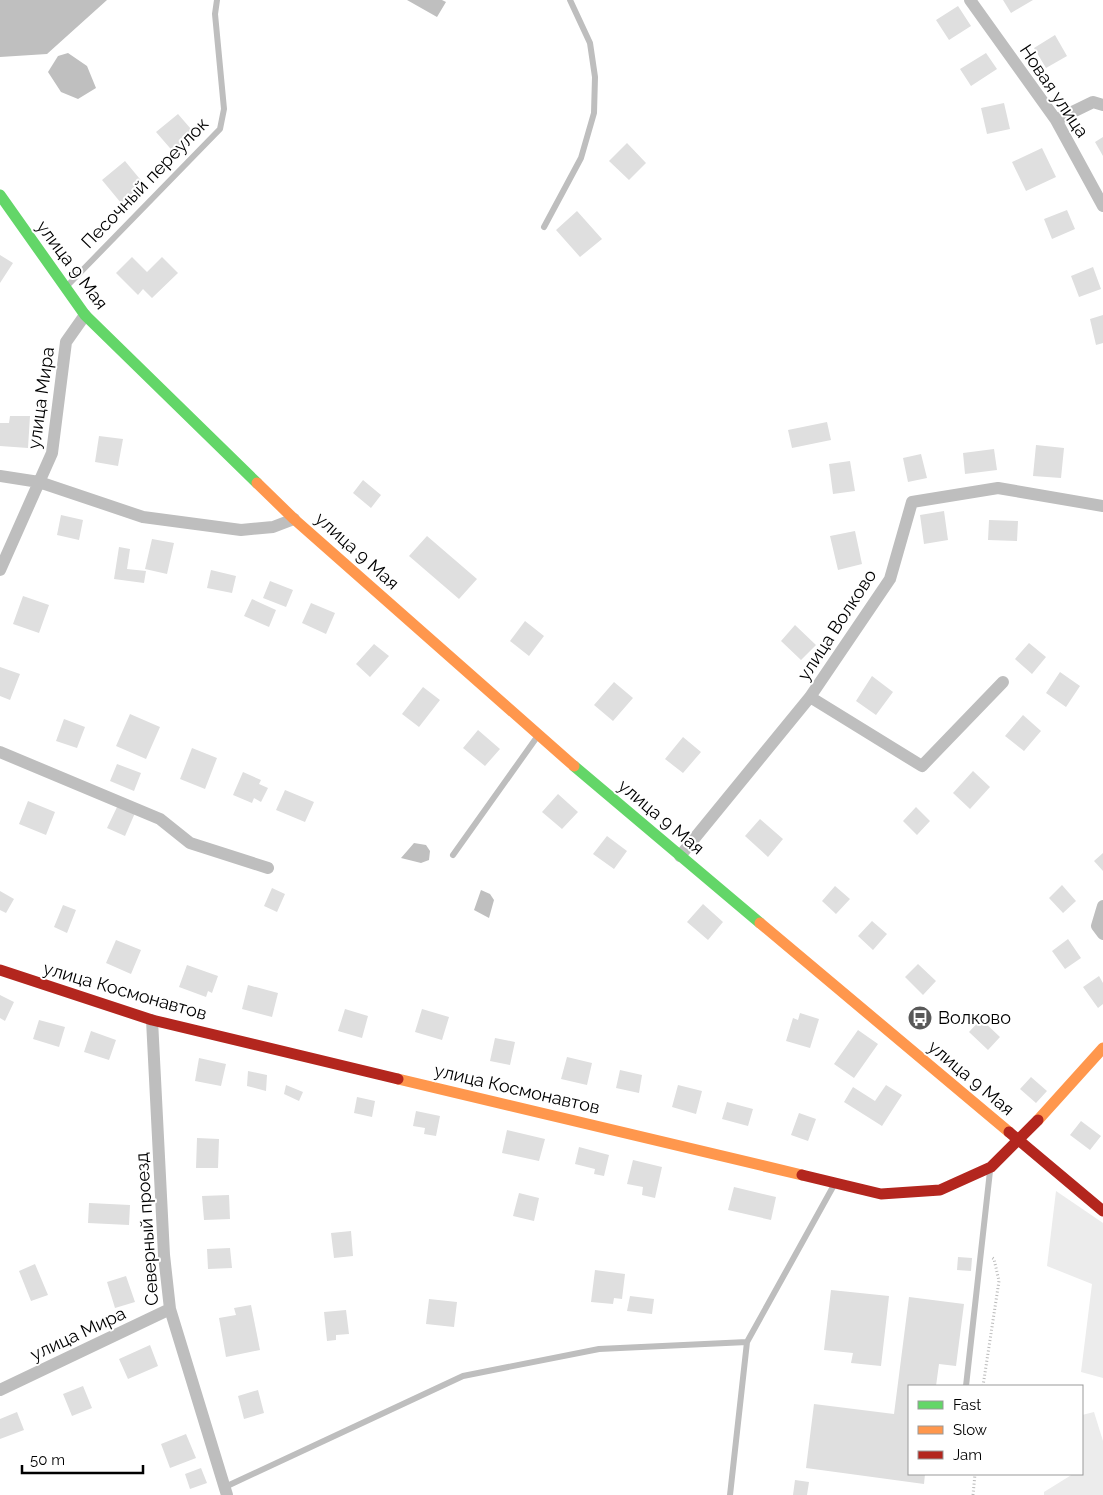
<svg xmlns="http://www.w3.org/2000/svg" width="1103" height="1495" viewBox="0 0 1103 1495" font-family="Raleway,sans-serif">
  <rect width="100%" height="100%" fill="#fff"/>
  <path fill="#ececec" d="M1056,1191l47,32v155l-22,-6 11,-88 -45,-18z
    M1094,1412l9,29v54h-59v-3l29,-18h9v-59z"/>
  <path fill="#bfbfbf" d="M0,0h107l-60,54 -47,3z
    M407,0h35l4,2 -9,15z
    M68,53l19,13 9,22 -18,11 -17,-7 -13,-20 10,-16z
    M414,843l12,2 4,6 -1,9 -8,3 -20,-5z
    M481,890l9,4 4,6 -5,18 -15,-8z"/>
  <path fill="#dfdfdf" d="M1003,0h30l-22,13z
    M958,6l13,20 -22,14 -13,-20z
    M1055,35l12,21 -21,12 -12,-20z
    M986,53l11,16 -26,17 -11,-17z
    M1004,103l6,26 -23,5 -6,-26z
    M178,114l19,22 -21,19 -20,-23z
    M1103,137v19l-8,-14z
    M627,143l19,20 -17,17 -20,-19z
    M1042,148l14,29 -30,14 -14,-29z
    M125,161l19,23 -23,19 -19,-23z
    M1067,210l8,19 -23,10 -8,-20z
    M577,211l25,28 -22,18 -24,-27z
    M0,255l13,8 -13,20z
    M132,257l15,15 15,-15 16,16 -26,25 -9,-9 -5,6 -22,-22z
    M1093,267l8,22 -22,8 -8,-21z
    M1103,315v28l-7,2 -6,-26z
    M10,416h20l-2,32 -28,-2v-23h9z
    M827,422l4,18 -39,8 -4,-18z
    M99,436l24,3 -5,27 -23,-4z
    M1036,445l28,3 -3,30 -28,-2z
    M994,449l3,21 -32,4 -2,-21z
    M921,454l6,24 -19,4 -5,-24z
    M850,461l5,30 -22,3 -4,-30z
    M363,480l18,15 -10,13 -18,-15z
    M944,511l4,29 -24,4 -4,-29z
    M61,515l22,5 -4,20 -22,-5z
    M989,520l29,1 -1,20 -29,-1z
    M855,531l7,33 -24,6 -8,-34z
    M427,536l50,43 -18,20 -50,-43z
    M152,539l22,4 -7,31 -22,-5z
    M119,547l11,2 -3,20 19,2 -2,12 -30,-4z
    M211,570l25,6 -4,17 -25,-5z
    M270,581l23,9 -7,17 -23,-9z
    M23,596l26,9 -10,28 -26,-9z
    M252,599l24,11 -7,17 -25,-11z
    M311,603l24,10 -9,21 -24,-11z
    M525,621l19,15 -15,20 -19,-15z
    M795,625l21,20 -15,15 -20,-19z
    M1029,643l17,14 -14,17 -17,-15z
    M374,644l15,12 -19,21 -14,-13z
    M0,667l20,7 -10,26 -10,-4z
    M1060,672l20,14 -14,21 -20,-14z
    M872,676l21,16 -17,23 -20,-14z
    M614,682l19,16 -20,23 -19,-16z
    M423,687l17,13 -21,27 -17,-13z
    M130,714l30,13 -14,32 -30,-13z
    M1023,715l18,16 -17,20 -19,-15z
    M64,719l21,8 -8,21 -21,-7z
    M478,730l22,19 -15,17 -22,-18z
    M683,737l18,15 -18,21 -18,-14z
    M192,748l25,10 -12,31 -25,-10z
    M117,764l24,9 -7,18 -24,-10z
    M973,771l17,16 -20,22 -17,-16z
    M243,772l18,8 -2,4 9,4 -7,14 -7,-4 -2,5 -19,-8z
    M285,790l29,12 -9,20 -29,-12z
    M558,794l20,18 -16,17 -20,-17z
    M28,801l27,11 -9,23 -27,-11z
    M118,805l17,8 -10,23 -18,-8z
    M916,807l14,14 -13,14 -14,-14z
    M760,819l23,20 -15,18 -23,-21z
    M607,836l20,15 -13,18 -21,-15z
    M1103,853v18l-9,-10z
    M1062,885l14,16 -13,12 -14,-15z
    M835,886l15,13 -14,15 -14,-13z
    M272,888l13,6 -8,18 -13,-6z
    M0,891l14,8 -8,14 -6,-3z
    M703,904l20,18 -15,18 -21,-18z
    M63,905l13,5 -9,23 -13,-6z
    M872,921l15,13 -14,16 -15,-14z
    M1068,939l13,19 -16,11 -13,-18z
    M116,940l25,10 -10,24 -25,-11z
    M918,964l18,17 -13,14 -18,-18z
    M187,965l31,11 -6,17 -4,-2 -2,6 -27,-10z
    M1099,976l4,7v21l-5,4 -15,-21z
    M248,985l30,8 -6,24 -30,-8z
    M0,995l14,7 -9,19 -5,-3z
    M345,1009l23,7 -6,22 -24,-7z
    M422,1009l27,8 -7,23 -27,-8z
    M800,1013l19,6 -9,29 -24,-7 7,-23 5,2z
    M981,1019l19,18 -12,13 -19,-18z
    M39,1020l26,7 -6,20 -26,-8z
    M858,1030l20,14 -24,34 -20,-14z
    M91,1031l25,9 -7,20 -25,-8z
    M495,1038l20,4 -5,23 -20,-4z
    M567,1057l25,6 -5,22 -26,-6z
    M199,1058l27,6 -5,22 -26,-5z
    M620,1070l22,5 -3,18 -23,-5z
    M248,1071l19,4 -1,16 -19,-5z
    M1031,1077l16,14 -11,12 -16,-14z
    M286,1085l17,7 -4,9 -15,-7z
    M678,1085l24,6 -6,23 -24,-7z
    M886,1085l16,10 -20,31 -38,-24 9,-15 22,14z
    M357,1097l18,4 -3,16 -18,-4z
    M727,1102l26,7 -5,17 -26,-7z
    M416,1111l24,5 -4,20 -12,-2 1,-6 -12,-2z
    M799,1113l17,6 -8,22 -17,-6z
    M1081,1121l20,15 -11,14 -20,-15z
    M507,1130l38,9 -6,22 -37,-8z
    M197,1138l22,1 -1,29h-22z
    M579,1147l30,8 -5,21 -10,-2 1,-5 -20,-5z
    M633,1160l29,7 -7,31 -13,-3 1,-8 -16,-3z
    M734,1187l42,10 -5,23 -43,-10z
    M519,1193l20,5 -5,23 -21,-5z
    M229,1195l1,24 -26,1 -2,-24z
    M89,1203l41,2 -1,20 -41,-2z
    M351,1231l2,25 -19,2 -3,-25z
    M230,1248l2,20 -24,1 -1,-20z
    M958,1257l14,1 -1,13 -14,-1z
    M35,1264l13,31 -17,6 -12,-30z
    M595,1270l30,4 -3,25 -8,-1 -1,6 -22,-2z
    M126,1276l9,26 -20,6 -8,-26z
    M831,1290l58,6 -8,70 -30,-3 2,-10 -29,-3z
    M630,1296l24,3 -2,15 -25,-3z
    M909,1297l55,7 -8,62 -17,-2 -3,22h-27v88h16l-1,10 -118,-16 8,-64 80,10z
    M429,1299l28,3 -3,25 -28,-3z
    M251,1305l9,45 -34,7 -7,-39 17,-3 -2,-7z
    M346,1310l3,24 -13,1v5l-9,1 -3,-29z
    M150,1345l8,21 -30,13 -9,-20z
    M83,1386l9,22 -20,8 -9,-22z
    M258,1390l6,23 -20,6 -6,-23z
    M17,1412l7,18 -24,9v-20z
    M186,1434l10,24 -26,10 -9,-24z
    M201,1468l6,15 -17,6 -5,-15z
    M795,1480l14,2 -2,13h-14z"/>
  <g fill="none" stroke-linecap="round" stroke-linejoin="round">
    <path stroke="#b9b9b9" stroke-width="3" stroke-dasharray="1 2.5" stroke-linecap="butt" d="M983,1386l16,-105 -5,-22 -3,-2
      M973,1495l2,-21"/>
    <path stroke="#bebebe" stroke-width="6" d="M544,227l37,-69 13,-45 1,-36 -5,-34 -20,-43
      M68,285l152,-156 4,-20 -9,-95 2,-14
      M453,855l84,-118
      M966,1386l24,-215
      M225,1487l238,-111 136,-27 148,-7 87,-157
      M730,1495l17,-153"/>
    <path stroke="#bebebe" stroke-width="12" d="M970,0l86,120 47,86
      M1056,120l37,-18 10,3
      M0,476l39,6 104,35 98,13 32,-3 21,-8
      M0,570l52,-117 14,-111 19,-27
      M810,697l112,69 81,-84
      M0,752l160,67 30,24 78,25
      M680,856l130,-159 80,-118 22,-77 86,-14 105,18
      M1103,906l-6,20 6,8
      M152,1020l12,235 6,54 57,186
      M0,1390l170,-81"/>
    <path stroke="#63d668" stroke-width="11" d="M0,195l85,120 172,168
      M574,766l186,157"/>
    <path stroke="#ff974d" stroke-width="11" d="M257,483l37,36 280,247
      M760,923l249,209
      M398,1079l404,96
      M1038,1120l65,-72"/>
    <path stroke="#b3261e" stroke-width="11" d="M0,970l152,50 246,59
      M1009,1132l94,79
      M802,1175l79,19 59,-4 51,-23 47,-47"/>
  </g>
  <defs>
    <symbol id="bus-disc" viewBox="-11 -11 22 22"><circle r="9.5" fill="#595959" stroke="#fff"/><path d="M-5-6H5V4H4V6H2V4H-2V6H-4V4H-5ZM-3.5-4V0h7V-4ZM-3.5 1.2v1.5H-2V1.2ZM2 1.2v1.5H3.5V1.2Z" fill="#fff"/></symbol>
  </defs>
  <g fill-rule="evenodd">
    <use href="#bus-disc" x="906" y="1004" width="28" height="28"/>
  </g>
  <g text-anchor="middle" stroke-width="4" stroke-linejoin="round" paint-order="stroke">
    <g font-size="18" fill="#000" stroke="#fff">
      <text transform="translate(1054 91) rotate(56)" y="6">Новая улица</text>
      <text transform="translate(145 183) rotate(-46)" y="6">Песочный переулок</text>
      <text transform="translate(72 265) rotate(53)" y="6">улица 9 Мая</text>
      <text transform="translate(41 398) rotate(-82)" y="6">улица Мира</text>
      <text transform="translate(357 551) rotate(42)" y="6">улица 9 Мая</text>
      <text transform="translate(837 625) rotate(-57)" y="6">улица Волково</text>
      <text transform="translate(661 817) rotate(40)" y="6">улица 9 Мая</text>
      <text transform="translate(125 991) rotate(16)" y="6">улица Космонавтов</text>
      <text transform="translate(971 1078) rotate(40)" y="6">улица 9 Мая</text>
      <text transform="translate(517 1089) rotate(13)" y="6">улица Космонавтов</text>
      <text transform="translate(147 1229) rotate(-94)" y="6">Северный проезд</text>
      <text transform="translate(78 1334) rotate(-25)" y="6">улица Мира</text>
    </g>
    <g font-size="18" fill="#000" stroke="#fff" text-anchor="start">
      <text x="938" y="1024">Волково</text>
    </g>
  </g>
  <rect x="908" y="1385" width="175" height="90" fill="#ffffff" stroke="#999999"/>
  <rect x="918" y="1401" width="25" height="8" fill="#63d668" stroke="#999999"/>
  <text x="953" y="1410" font-size="15" fill="#000000">Fast</text>
  <rect x="918" y="1426" width="25" height="8" fill="#ff974d" stroke="#999999"/>
  <text x="953" y="1435" font-size="15" fill="#000000">Slow</text>
  <rect x="918" y="1451" width="25" height="8" fill="#b3261e" stroke="#999999"/>
  <text x="953" y="1460" font-size="15" fill="#000000">Jam</text>
  <path d="M22 1465v8h121v-8" fill="none" stroke="#000000" stroke-width="2.5"/>
  <text x="30" y="1465" font-size="15" fill="#000000" stroke="#ffffff" stroke-width="4" paint-order="stroke">50 m</text>
</svg>
